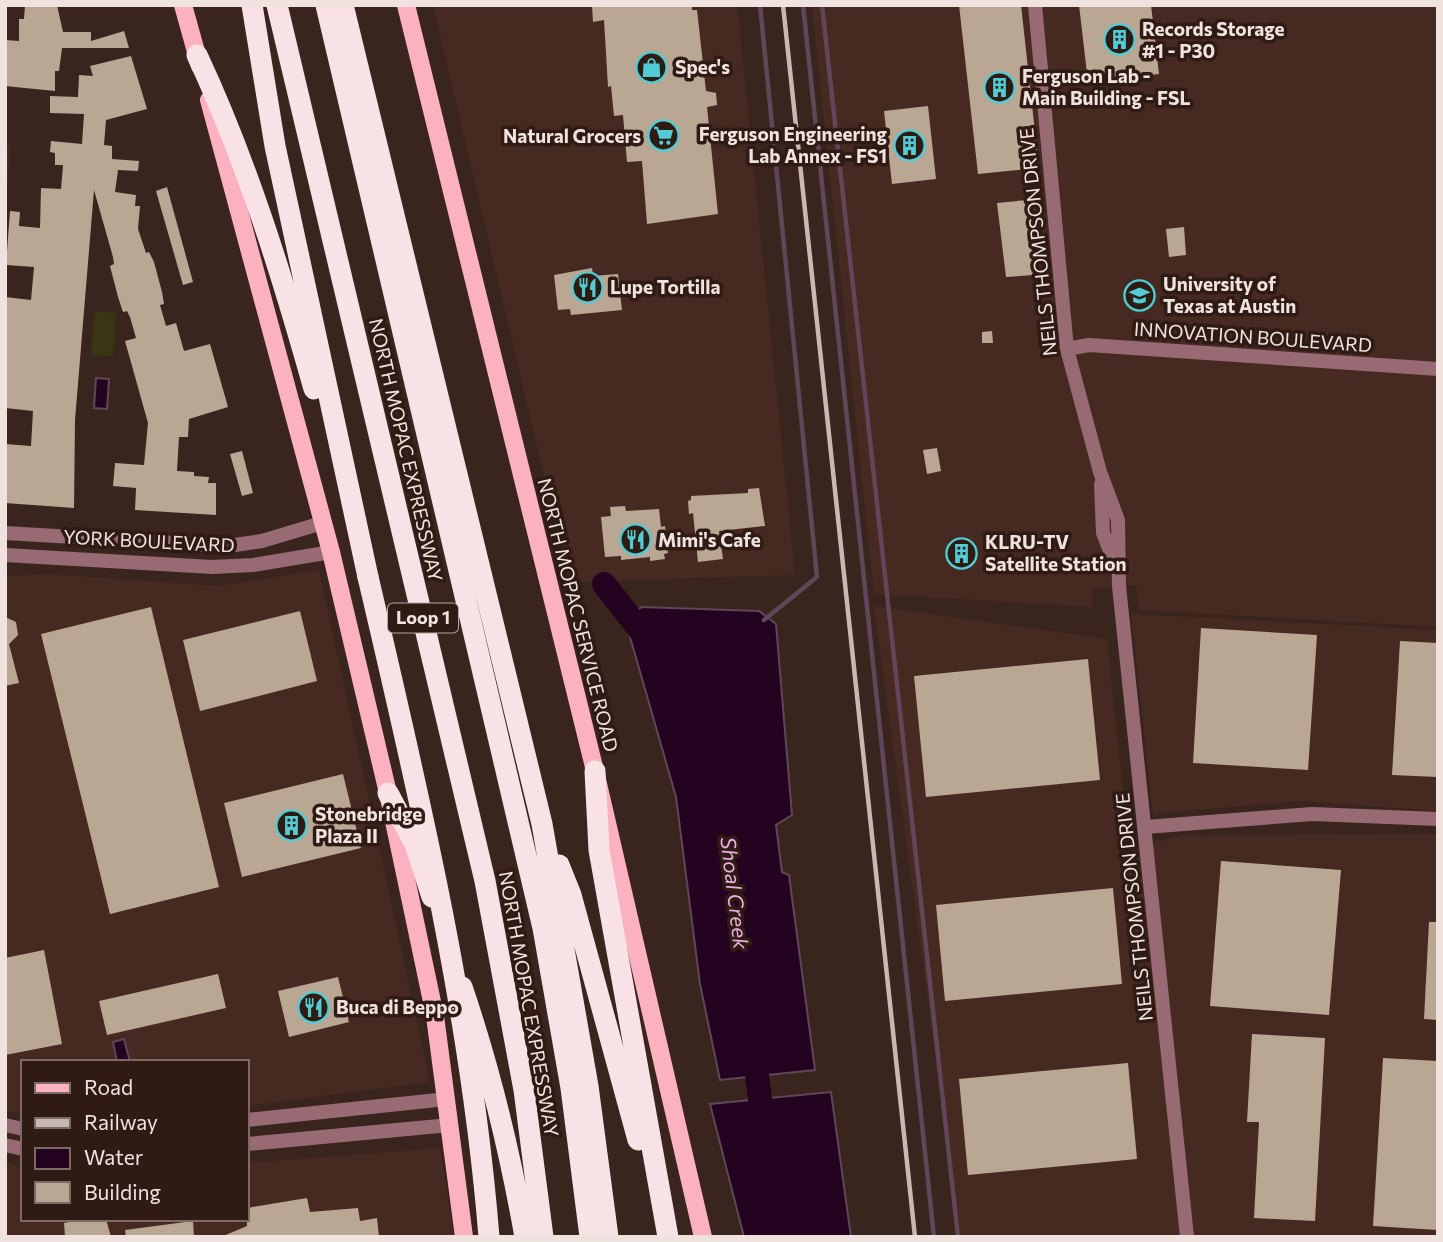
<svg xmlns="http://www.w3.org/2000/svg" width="1443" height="1242" viewBox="0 0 1443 1242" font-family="Commissioner,sans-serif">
  <rect width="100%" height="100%" fill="#39241e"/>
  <path fill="#462a22" d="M433,5h304l58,570 -226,7z
    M812,5h626v622l-299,-17 -3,-25 -44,4v18l-218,-13z
    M11,143l-6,71v-67z
    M319,570l111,512 -183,24v-44h-224v52l-18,-3v-535l43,-2 171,12z
    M874,606l233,33 21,204 34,-2 21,-6 255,-1v403h-478z
    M1131,614l307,16v181l-140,-10 -145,13z
    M440,1148l14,89h-449v-75l18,6v51h224v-56z"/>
  <path fill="#3a3614" d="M95,311l21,2 -3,43 -22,-1z"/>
  <path fill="#230320" stroke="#604659" stroke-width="2" d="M96,378l13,1 -2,30 -13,-1z
    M641,607l118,4 17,13 16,191 -16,10 6,47 7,3 26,195 -95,10 -20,-96 -24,-187 -50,-174z
    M124,1039l6,23h-13l-4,-20z
    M831,1092l20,145h-107l-34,-133z"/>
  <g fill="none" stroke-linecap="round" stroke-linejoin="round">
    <path stroke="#604659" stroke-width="4.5" d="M760,5l57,572 -53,43
      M803,5l131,1232
      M822,5l136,1232"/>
    <path stroke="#230320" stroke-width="24" d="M604,584l47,60
      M753,1044l11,86"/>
  </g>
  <path fill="#b9a794" d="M25,5h32l6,27h28v9l33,-10 5,17h-67l-3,23h-4v20l-50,-5v-46l14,1v-22h5z
    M592,5h100v5h5l9,81 10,2 1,12 -10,2 11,107 -71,10 -5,-63 -15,1 -4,-47 -9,1 -3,-30 -3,1 -4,-67 -11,2z
    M959,5h62l18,163 -61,6z
    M1079,5h72l8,69 -71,8z
    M131,56l16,53 -41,11 -2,25 8,1v13l27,2 -1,10 -20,-1 -3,22 21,3 -1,11h5l-2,23 8,24 3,-1 5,10 8,30 2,12 -4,1 6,21 10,-3 8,28 26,-7 18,63 -39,12 -1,18h-9l-2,34 17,1v4l15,1 -1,6h8v32l-81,-5 1,-22 -23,-2 2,-23 29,2 4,-42 -23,-82 11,-3 -6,-21 -3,-6 -4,1 -5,-15 -8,-31 4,-2 -1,-7 -19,-67 -19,230 -1,88 -69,-5v-59l26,2 2,-35 -28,-3v-111l26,3 3,-33 -28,-2 4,-54 10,1 -1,14 21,2 1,-40 20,1 2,-24h-8v-12l-5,-1 1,-11 31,3 2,-30 -34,-1v-17l28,1 1,-22 14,1 -3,-10z
    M928,106l8,73 -44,5 -8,-73z
    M167,187l26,95 -10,3 -27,-94z
    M1027,200l7,75 -28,2 -9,-74z
    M1184,227l2,28 -17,2 -3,-28z
    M592,268l1,8 25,-2 4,36 -51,5 -1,-6 -12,1 -4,-35z
    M992,331l1,12h-11v-11z
    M937,448l4,23 -14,3 -4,-24z
    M242,451l11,42 -11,3 -12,-42z
    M759,488l6,38 -46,5 4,28 -25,3 -5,-49 -4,1 -1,-13 3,-1v-4l57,-3v-4z
    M625,506l1,5 33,-2 2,18 4,-1 3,27 -4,1 1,5 -15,2v-4l-29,3v-4l-16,1 -4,-40 10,-1 -1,-9z
    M151,607l68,280 -109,27 -69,-280z
    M300,611l17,70 -117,30 -17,-71z
    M5,617l11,5 2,13 -9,9 10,39 -14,3z
    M1201,628l116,7 -9,135 -115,-7z
    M1400,641l38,2v134l-46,-2z
    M1088,659l12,121 -174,17 -12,-121z
    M343,774l18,74 -119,29 -18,-74z
    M1221,861l120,9 -12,145 -119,-9z
    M1113,888l9,96 -177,17 -9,-96z
    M1429,922h9v98l-14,-1z
    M44,950l18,94 -57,11v-97z
    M218,974l8,34 -119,27 -8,-34z
    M338,977l11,45 -60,15 -11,-46z
    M1252,1034l73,4 -10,183 -61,-3 5,-96h-12z
    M1383,1058l55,3v169l-65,-4z
    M1128,1063l9,96 -169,16 -9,-96z
    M307,1198l3,14 48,-4 2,13 17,-3 2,19h-158l26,-11v-18z
    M84,1219h22l5,18h-46l-1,-14z
    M193,1221l1,16h-68l-1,-7z"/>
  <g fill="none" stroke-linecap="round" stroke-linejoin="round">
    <path stroke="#986b74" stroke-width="14" d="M1035,5l32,344 33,123 18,48 1,66 68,651
      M1067,349l22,-4 349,24
      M1101,484l2,49 13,33
      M5,533l223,13 34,-5 60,-18
      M5,555l207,12 41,-2 78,-13
      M1145,827l167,-13 126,5
      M247,1120l200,-21
      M5,1125l18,4
      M247,1144l203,-19
      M5,1145l18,4"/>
    <path stroke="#fcb1c1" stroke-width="18" d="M183,5l17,61
      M406,5l189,766 108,466
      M209,100l122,452 57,241 47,223 29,221"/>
    <path stroke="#f9e2e6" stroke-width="21" d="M252,5l23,141 93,431
      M277,5l208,876 39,209 19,147
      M326,5l217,923 28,160 19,149
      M343,5l199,819 46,262 20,151
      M197,55c50,107 85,220 117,334
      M595,771l4,79 69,387
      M388,793l27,51 17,53
      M559,865l12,30 67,245
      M462,987c28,82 48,165 63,250"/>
    <path stroke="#c7b8b3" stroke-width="4.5" d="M783,5l132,1232"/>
    <path stroke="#f9e2e6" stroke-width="21" d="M368,577c51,218 103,436 121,660"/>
  </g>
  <defs>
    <symbol id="building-ring" viewBox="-11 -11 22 22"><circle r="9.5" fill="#2f1b14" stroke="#51ccd4" stroke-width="1.5"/><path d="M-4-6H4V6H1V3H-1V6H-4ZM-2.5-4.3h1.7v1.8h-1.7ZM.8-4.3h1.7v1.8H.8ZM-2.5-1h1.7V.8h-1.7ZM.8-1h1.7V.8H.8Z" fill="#51ccd4"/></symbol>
    <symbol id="shop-ring" viewBox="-11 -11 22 22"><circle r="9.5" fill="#2f1b14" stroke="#51ccd4" stroke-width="1.5"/><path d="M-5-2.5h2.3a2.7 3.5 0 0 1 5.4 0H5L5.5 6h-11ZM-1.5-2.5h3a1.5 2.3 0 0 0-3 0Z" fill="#51ccd4"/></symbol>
    <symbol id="supermarket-ring" viewBox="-11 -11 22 22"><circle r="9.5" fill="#2f1b14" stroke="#51ccd4" stroke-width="1.5"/><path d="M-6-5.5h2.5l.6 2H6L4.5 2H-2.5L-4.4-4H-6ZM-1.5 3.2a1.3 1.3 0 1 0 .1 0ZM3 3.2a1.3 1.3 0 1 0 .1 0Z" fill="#51ccd4"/></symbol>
    <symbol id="restaurant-ring" viewBox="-11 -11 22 22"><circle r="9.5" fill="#2f1b14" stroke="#51ccd4" stroke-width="1.5"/><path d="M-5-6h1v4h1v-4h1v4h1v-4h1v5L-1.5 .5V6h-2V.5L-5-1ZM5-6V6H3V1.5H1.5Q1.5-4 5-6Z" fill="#51ccd4"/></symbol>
    <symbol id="university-ring" viewBox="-11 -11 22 22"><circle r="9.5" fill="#2f1b14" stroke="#51ccd4" stroke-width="1.5"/><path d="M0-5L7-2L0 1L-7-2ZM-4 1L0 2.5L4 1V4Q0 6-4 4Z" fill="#51ccd4"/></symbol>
  </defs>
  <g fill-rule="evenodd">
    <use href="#building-ring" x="1102" y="22" width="35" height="35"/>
    <use href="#shop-ring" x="634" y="50" width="35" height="35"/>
    <use href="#building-ring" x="982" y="70" width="35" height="35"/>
    <use href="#supermarket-ring" x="646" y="118" width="35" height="35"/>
    <use href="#building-ring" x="892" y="128" width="35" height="35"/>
    <use href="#restaurant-ring" x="570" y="270" width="35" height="35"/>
    <use href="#university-ring" x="1122" y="278" width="35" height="35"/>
    <use href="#restaurant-ring" x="618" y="522" width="35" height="35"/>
    <use href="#building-ring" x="944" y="536" width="35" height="35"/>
    <use href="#building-ring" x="274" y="808" width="35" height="35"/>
    <use href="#restaurant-ring" x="296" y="990" width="35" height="35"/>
  </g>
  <g text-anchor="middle" stroke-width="7" stroke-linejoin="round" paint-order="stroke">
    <rect fill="#2f1b14" stroke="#b6a6a1" stroke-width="2" x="388" y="603.5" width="70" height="29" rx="5"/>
    <g font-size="18" font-weight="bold" fill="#f0e2de">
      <text x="423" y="624">Loop 1</text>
    </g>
    <g font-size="19" font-weight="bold" fill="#f0e2de" stroke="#2f1b14" text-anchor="start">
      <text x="1142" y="36">Records Storage<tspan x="1142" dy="22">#1 - P30</tspan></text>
      <text x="675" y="74">Spec's</text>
      <text x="1022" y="83">Ferguson Lab -<tspan x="1022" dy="22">Main Building - FSL</tspan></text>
      <text x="887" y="141" text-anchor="end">Ferguson Engineering<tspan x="887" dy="22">Lab Annex - FS1</tspan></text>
      <text x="641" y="143" text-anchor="end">Natural Grocers</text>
      <text x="1163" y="291">University of<tspan x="1163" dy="22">Texas at Austin</tspan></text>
      <text x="610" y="294">Lupe Tortilla</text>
      <text x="658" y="547">Mimi's Cafe</text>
      <text x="985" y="549">KLRU-TV<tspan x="985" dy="22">Satellite Station</tspan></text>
      <text x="315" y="821">Stonebridge<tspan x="315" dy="22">Plaza II</tspan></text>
      <text x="336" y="1014">Buca di Beppo</text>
    </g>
    <g font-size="19" fill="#f0e2de" stroke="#2f1b14">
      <text transform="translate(1038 242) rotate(-96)" y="7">NEILS THOMPSON DRIVE</text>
      <text transform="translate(1253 337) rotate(4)" y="7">INNOVATION BOULEVARD</text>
      <text transform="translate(406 450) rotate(77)" y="7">NORTH MOPAC EXPRESSWAY</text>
      <text transform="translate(149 541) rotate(3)" y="7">YORK BOULEVARD</text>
      <text transform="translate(578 615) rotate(76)" y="7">NORTH MOPAC SERVICE ROAD</text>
      <text transform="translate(1134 907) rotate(-96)" y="7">NEILS THOMPSON DRIVE</text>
      <text transform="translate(529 1004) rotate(80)" y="7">NORTH MOPAC EXPRESSWAY</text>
    </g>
    <g font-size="21" font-style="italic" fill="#edace2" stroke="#2f1b14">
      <text transform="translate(734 893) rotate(83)" y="7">Shoal Creek</text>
    </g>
  </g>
  <rect width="1443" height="1242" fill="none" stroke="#f0e2de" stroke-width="14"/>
  <rect x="21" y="1060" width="228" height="161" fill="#2f1b14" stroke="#7c6b65" stroke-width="2"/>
  <rect x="35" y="1083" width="35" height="10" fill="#fcb1c1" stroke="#7c6b65" stroke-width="2"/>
  <text x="84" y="1095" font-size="21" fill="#f0e2de">Road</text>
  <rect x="35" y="1118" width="35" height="10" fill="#c7b8b3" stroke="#7c6b65" stroke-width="2"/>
  <text x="84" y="1130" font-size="21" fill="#f0e2de">Railway</text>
  <rect x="35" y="1148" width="35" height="21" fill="#230320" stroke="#7c6b65" stroke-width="2"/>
  <text x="84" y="1165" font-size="21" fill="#f0e2de">Water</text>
  <rect x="35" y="1182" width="35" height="21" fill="#b9a794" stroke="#7c6b65" stroke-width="2"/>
  <text x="84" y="1200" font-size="21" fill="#f0e2de">Building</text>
</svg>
